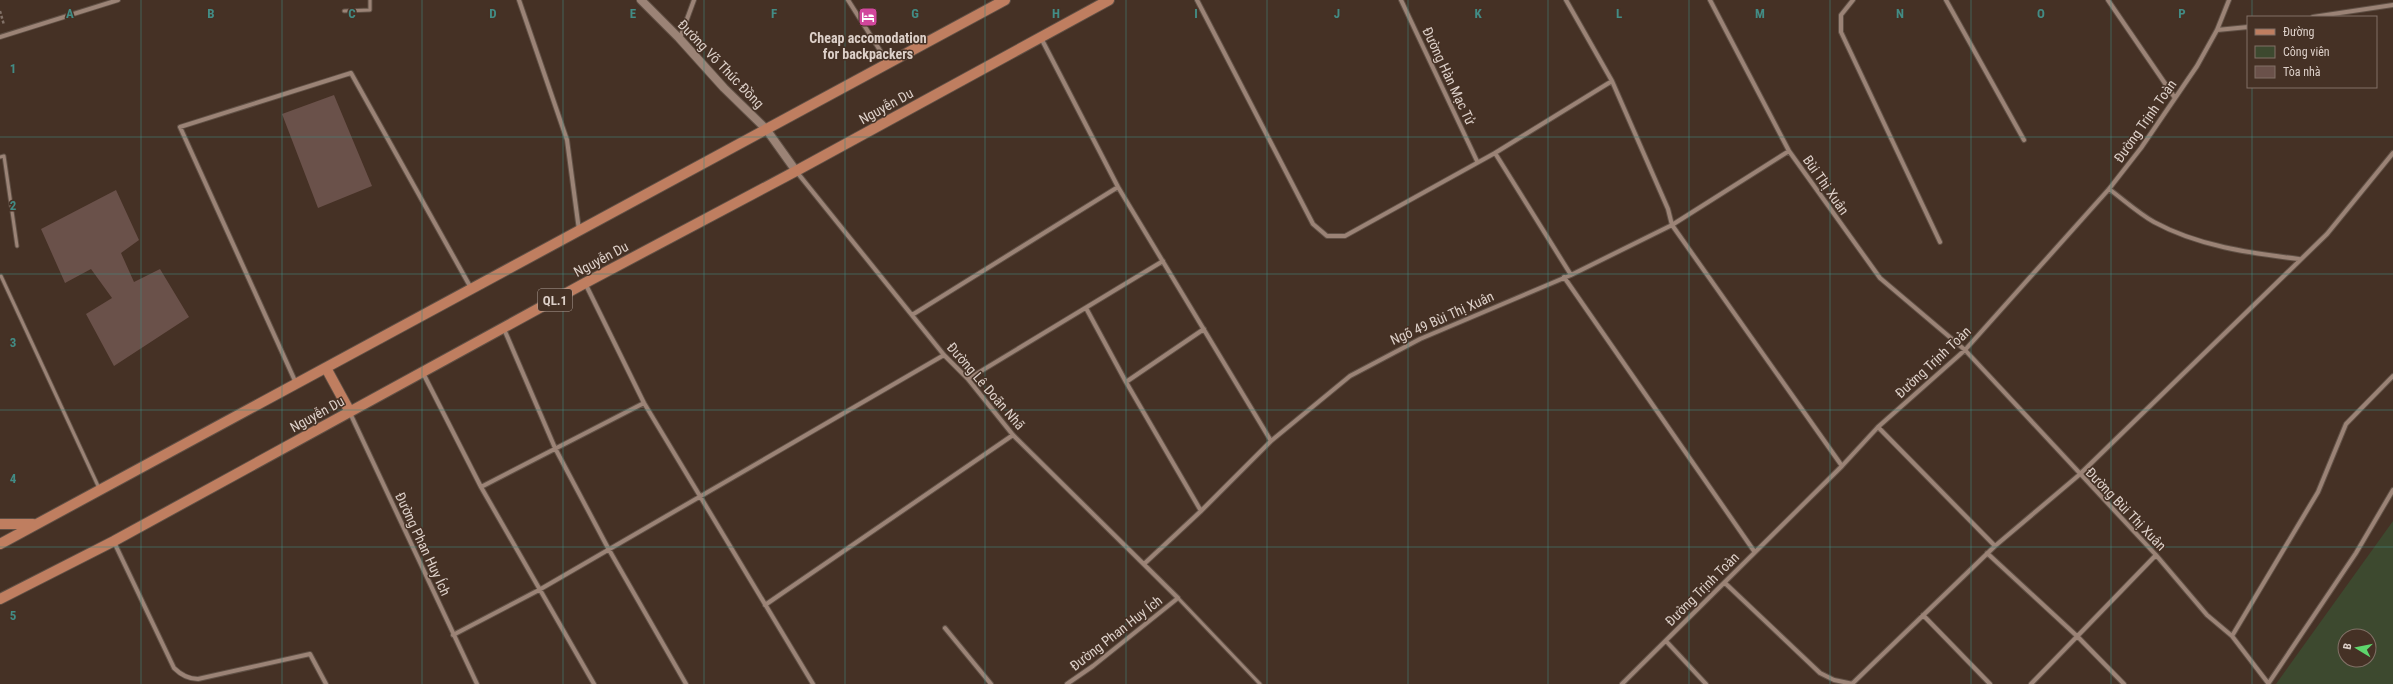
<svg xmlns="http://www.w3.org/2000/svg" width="2393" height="684" viewBox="0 0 2393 684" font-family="'Roboto Condensed',sans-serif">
  <rect width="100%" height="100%" fill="#453125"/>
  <path fill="#3d492f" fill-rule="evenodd" d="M2393,521v163h-117zM2345,636h24v24h-24z"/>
  <path fill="#6a514a" d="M334,95l38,91 -54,22 -36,-94z
    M116,190l23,50 -18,13 13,29 26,-13 29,48 -75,49 -28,-52 26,-16 -21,-29 -26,14 -24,-54z"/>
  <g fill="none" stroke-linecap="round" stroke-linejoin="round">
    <defs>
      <path id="lane" d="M344,11l26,-1v-10
        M0,157l4,-1 13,90
        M1,276l98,212
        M1178,598l82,86"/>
      <path id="street" d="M519,0l48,140 12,90
        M848,0l40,63
        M1197,0l116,224 14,12h18l150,-83 117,-72
        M1401,0l76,161
        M1566,0l46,81 56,128 4,16 170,241
        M1710,0l79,151 91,127 85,72 191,205 51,60 25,21 36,47
        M1853,0l-12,15v17l99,210
        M1946,0l78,140
        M2108,0l67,98
        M2313,17l80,-12
        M2217,30l31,-3
        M0,37l118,-37
        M680,38l14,-38
        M1041,38l77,149 153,254
        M1495,153l76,122
        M796,171l148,184 24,24 45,56 165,163 -85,68 -26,18
        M2109,189c15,11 29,24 45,33 44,24 95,31 145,37
        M1564,277l190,274
        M585,283l59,120 169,281
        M1086,308l40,74 75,129
        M912,315l206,-128
        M504,329l51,119 53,100 78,136
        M423,373l58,114 113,197
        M968,379l195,-118
        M1126,382l78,-53
        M296,383l-116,-256 171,-54 120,215
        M350,413l127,271
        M1878,427l117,119
        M481,487l163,-84
        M114,542l60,126c7,7 14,11 24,11l112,-25 16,30
        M1987,553l91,84 46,47
        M1144,564l57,-53 70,-70 79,-65 70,-37 151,-64 101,-50 117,-74
        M1725,583l95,90 14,7 19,4
        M765,605l248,-170
        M1923,615l67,69
        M945,628l46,56
        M453,635l86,-45 405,-235
        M2232,636l86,-144 28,-68 47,-48
        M1666,641l40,43
        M1853,683l142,-137 84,-71 248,-241 66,-81
        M1622,684l220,-218 36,-39 87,-77 144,-161 32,-41 56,-82 20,-36 12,-30
        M2031,684l125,-129
        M2268,684l88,-131 37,-63"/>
      <path id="secondary" d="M641,0l38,38 45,50 42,41 30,42"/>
      <path id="primary" d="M326,368l24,44
        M0,524h33
        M0,544l1005,-544
        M0,599l114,-58 471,-258 211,-112 313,-171"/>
    </defs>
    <use href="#lane" stroke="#605045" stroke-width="5"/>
    <use href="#street" stroke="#605045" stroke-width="6"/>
    <use href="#secondary" stroke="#605045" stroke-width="10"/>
    <use href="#primary" stroke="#605045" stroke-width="12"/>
    <path stroke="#827167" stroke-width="2.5" stroke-dasharray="3 2" stroke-linecap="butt" d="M0,11l4,14"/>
    <use href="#lane" stroke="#9b8376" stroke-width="3"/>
    <use href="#street" stroke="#9b8376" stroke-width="4"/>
    <use href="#secondary" stroke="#9b8376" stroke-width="8"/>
    <use href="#primary" stroke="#bf7e60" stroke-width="10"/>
  </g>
  <path fill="none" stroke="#428c85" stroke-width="1" stroke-opacity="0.55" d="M141,0v684M282,0v684M422,0v684M563,0v684M704,0v684M845,0v684M985,0v684M1126,0v684M1267,0v684M1408,0v684M1548,0v684M1689,0v684M1830,0v684M1971,0v684M2111,0v684M2252,0v17M2252,87v597M0,137h2393M0,274h2393M0,410h2393M0,547h2393"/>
  <defs>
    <symbol id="hotel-square" viewBox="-11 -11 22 22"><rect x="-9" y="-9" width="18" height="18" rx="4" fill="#d1479c" stroke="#453125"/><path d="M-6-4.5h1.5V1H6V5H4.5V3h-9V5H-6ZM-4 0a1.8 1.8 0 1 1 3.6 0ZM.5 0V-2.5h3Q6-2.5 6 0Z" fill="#fff"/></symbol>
  </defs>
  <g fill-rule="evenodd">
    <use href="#hotel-square" x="857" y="6" width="22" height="22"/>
  </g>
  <g text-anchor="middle" stroke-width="3" stroke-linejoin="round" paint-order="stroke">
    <rect fill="#453125" stroke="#afa098" stroke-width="1" x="538" y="289" width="34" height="22" rx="3"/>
    <g font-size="13" font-weight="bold" fill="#ddd0c9">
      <text x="555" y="305">QL.1</text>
    </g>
    <g font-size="14" font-weight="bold" fill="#ddd0c9" stroke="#453125">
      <text x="868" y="43">Cheap accomodation<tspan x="868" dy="16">for backpackers</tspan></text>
    </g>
    <g font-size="14" fill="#ddd0c9" stroke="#453125">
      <text transform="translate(721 64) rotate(46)" y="5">Đường Võ Thúc Đồng</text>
      <text transform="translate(1449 76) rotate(65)" y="5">Đường Hàn Mạc Tử</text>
      <text transform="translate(886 106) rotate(-29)" y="5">Nguyễn Du</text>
      <text transform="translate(2145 121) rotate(-55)" y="5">Đường Trịnh Toàn</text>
      <text transform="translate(1826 185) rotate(55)" y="5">Bùi Thị Xuân</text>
      <text transform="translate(601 259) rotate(-28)" y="5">Nguyễn Du</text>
      <text transform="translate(1442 318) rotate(-24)" y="5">Ngõ 49 Bùi Thị Xuân</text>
      <text transform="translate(1933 362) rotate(-43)" y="5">Đường Trịnh Toàn</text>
      <text transform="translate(986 386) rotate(49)" y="5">Đường Lê Doãn Nhã</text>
      <text transform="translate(317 414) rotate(-29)" y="5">Nguyễn Du</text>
      <text transform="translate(2126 509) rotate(46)" y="5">Đường Bùi Thị Xuân</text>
      <text transform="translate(423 544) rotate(65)" y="5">Đường Phan Huy Ích</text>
      <text transform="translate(1702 589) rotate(-45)" y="5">Đường Trịnh Toàn</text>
      <text transform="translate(1116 633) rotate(-38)" y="5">Đường Phan Huy Ích</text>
    </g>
  </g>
  <g font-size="13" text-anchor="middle" font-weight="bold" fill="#428c85" stroke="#453125" stroke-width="3" stroke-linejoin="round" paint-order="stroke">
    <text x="70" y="18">A</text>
    <text x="211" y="18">B</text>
    <text x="352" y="18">C</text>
    <text x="493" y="18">D</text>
    <text x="633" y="18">E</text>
    <text x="774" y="18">F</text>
    <text x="915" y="18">G</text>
    <text x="1056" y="18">H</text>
    <text x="1196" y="18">I</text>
    <text x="1337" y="18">J</text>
    <text x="1478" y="18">K</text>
    <text x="1619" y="18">L</text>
    <text x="1760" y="18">M</text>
    <text x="1900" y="18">N</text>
    <text x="2041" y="18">O</text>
    <text x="2182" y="18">P</text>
    <text x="13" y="73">1</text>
    <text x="13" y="210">2</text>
    <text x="13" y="347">3</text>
    <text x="13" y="483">4</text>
    <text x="13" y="620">5</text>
  </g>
  <rect x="2247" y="16" width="130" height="72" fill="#453125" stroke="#827167"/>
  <rect x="2255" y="29" width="20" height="6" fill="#bf7e60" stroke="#827167"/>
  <text x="2283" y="36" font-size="12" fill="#ddd0c9">Đường</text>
  <rect x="2255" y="46" width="20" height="12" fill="#3d492f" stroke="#827167"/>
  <text x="2283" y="56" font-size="12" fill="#ddd0c9">Công viên</text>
  <rect x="2255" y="66" width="20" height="12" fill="#6a514a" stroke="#827167"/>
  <text x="2283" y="76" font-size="12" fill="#ddd0c9">Tòa nhà</text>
  <g transform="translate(2357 648) rotate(280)"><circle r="19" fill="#453125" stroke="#827167"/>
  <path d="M0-3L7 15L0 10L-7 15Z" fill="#5ed56c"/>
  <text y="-6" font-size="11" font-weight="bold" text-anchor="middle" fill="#ddd0c9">B</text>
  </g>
</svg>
